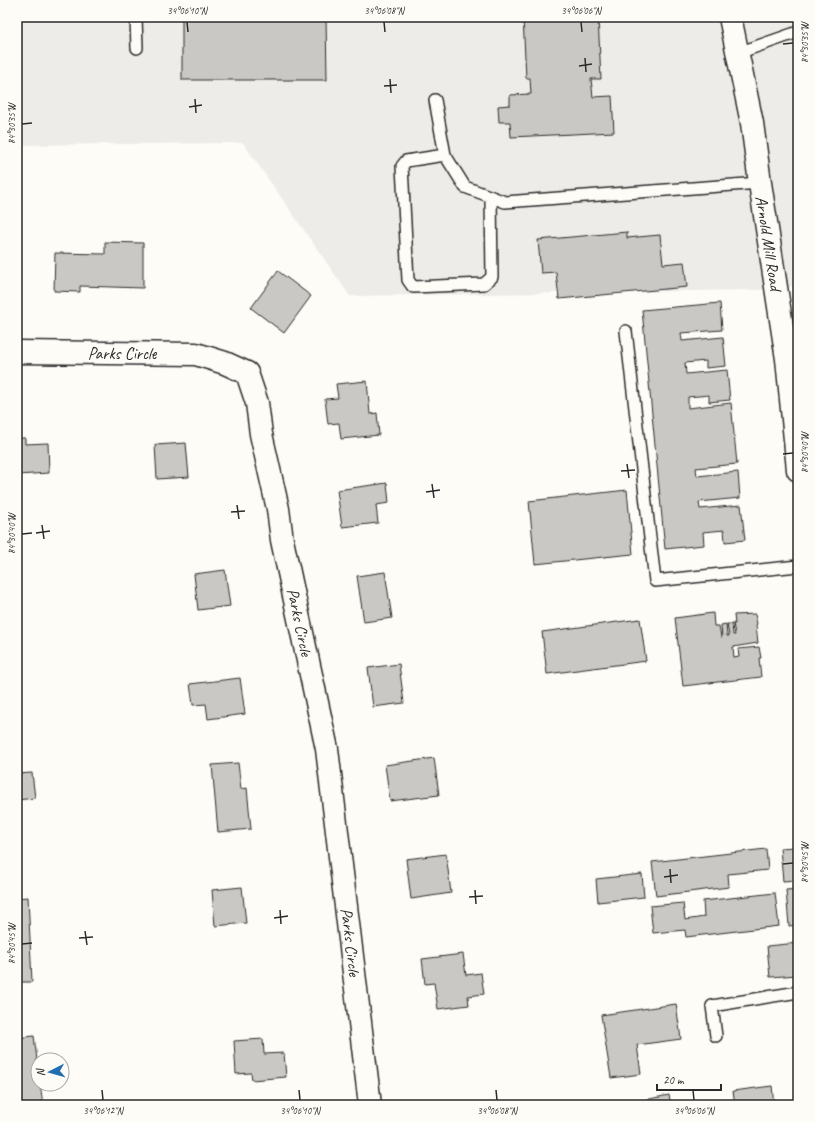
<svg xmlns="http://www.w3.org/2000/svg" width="815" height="1122" viewBox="0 0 815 1122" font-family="Caveat,sans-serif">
  <rect width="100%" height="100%" fill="#fdfcf7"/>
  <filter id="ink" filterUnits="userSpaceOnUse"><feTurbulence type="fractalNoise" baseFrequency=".025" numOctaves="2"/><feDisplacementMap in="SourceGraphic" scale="8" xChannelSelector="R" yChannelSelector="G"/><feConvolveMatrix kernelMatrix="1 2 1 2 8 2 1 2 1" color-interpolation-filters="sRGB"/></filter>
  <g filter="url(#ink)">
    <path fill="#edece8" d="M17,17h781v269l-42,4 -406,6 -107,-153 -226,2z"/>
    <path fill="#c9c8c4" stroke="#2b2b2b" d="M182,17h144l1,63h-145z
      M523,17h75l3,62h-10l2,18 19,-1 2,36 -103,5 -1,-15h-11l-1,-16 12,-1v-10l21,-1 -1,-16h-4z
      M627,232v6l33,-3 3,29 21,-2 3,25 -128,12 -3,-27 -15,1 -3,-33z
      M105,242l38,1v45l-63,-2v6l-26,-1 1,-38 50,1z
      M278,271l33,25 -27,37 -33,-25z
      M720,303l2,27 -41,3 1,8 41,-4 3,29 -20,2v-7l-21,2 1,11 41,-4 3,30 -21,2v-7l-21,2v11l43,-5 6,61 -41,4 1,8 41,-4 2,26 -41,4 1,7 41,-4 4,35 -20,2 -1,-12 -21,2 1,13 -39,4 -23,-239z
      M367,381l3,33 7,-1 2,22 -38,4 -2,-16 -11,1 -3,-25 13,-1 -2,-14z
      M17,438h8v6l23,-1 1,30 -32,2z
      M186,443l3,34 -32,2 -2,-34z
      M387,483l2,20 -13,2 2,18 -36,4 -5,-37z
      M627,490l6,64 -98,10 -6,-63z
      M225,570l5,36 -32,4 -4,-36z
      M385,572l7,46 -28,4 -7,-46z
      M713,613l1,13h5l2,11h1l-1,-12 5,-1 1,12h2l-2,-12h5l1,11h2l-2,-12 2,1 -1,-9 21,-1 2,10 -1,1 2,18 -25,4 1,11 5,-1 -1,-8 21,-2 2,11h-2l2,19 -78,9 -8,-68z
      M640,619l6,42 -99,13 -5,-42z
      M399,664l5,39 -31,4 -5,-39z
      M240,678l5,36 -37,5 -2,-15 -13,1 -3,-21z
      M434,758l5,37 -49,6 -5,-36z
      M238,763l3,26 6,-1 4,41 -33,3 -6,-67z
      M32,773l3,25 -18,2 4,30h-4v-56z
      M794,847l3,33 -14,1 -3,-33z
      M766,849l2,21 -40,4 1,13 -73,9 -4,-34z
      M446,854l5,39 -40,6 -5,-40z
      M642,874l2,23 -46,5 -2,-23z
      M242,887l4,36 -31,3 -3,-36z
      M798,889v36l-9,1 -3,-36z
      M775,893l4,33 -93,11 -1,-7 -32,3 -3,-27 33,-3 2,17 19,-3 -1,-16z
      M28,897l4,85h-15v-84z
      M798,943v32l-28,2 -3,-31z
      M463,954l3,21 15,-2 3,21 -16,2 1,9 -31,4 -4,-26 -9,1 -3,-25z
      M676,1004l5,35 -44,6 4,29 -30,4 -10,-63z
      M34,1036l4,32v16h2l3,20 -26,1v-67z
      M263,1039l1,15 20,-1 2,24 -34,3 -1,-7 -15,1 -2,-33z
      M772,1086l2,19h-39l-2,-14z
      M669,1095l2,10h-51z"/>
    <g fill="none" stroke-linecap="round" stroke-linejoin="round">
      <defs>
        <path id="lane" d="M136,17l1,31
          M738,53l60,-21
          M435,100l10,55 20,32 40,15 255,-19
          M445,155l-39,6 -4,5 6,114 5,7 71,-3 8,-7 -1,-80
          M626,331l29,250 143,-15
          M716,1036l-4,-30 86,-14"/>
        <path id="street" d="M17,352l179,2 29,9 22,10 10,30 4,31 17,75 4,31 45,209 43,356"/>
        <path id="secondary" d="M730,17l22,106 8,60 27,176 11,111"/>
      </defs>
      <use href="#lane" stroke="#2b2b2b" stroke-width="14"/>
      <use href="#street" stroke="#2b2b2b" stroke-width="25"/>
      <use href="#secondary" stroke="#2b2b2b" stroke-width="25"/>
      <use href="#lane" stroke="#fdfcf7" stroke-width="11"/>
      <use href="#street" stroke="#fdfcf7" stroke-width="22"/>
      <use href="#secondary" stroke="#fdfcf7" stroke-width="22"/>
    </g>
  </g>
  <path fill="none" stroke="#2b2b2b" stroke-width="1.5" d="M187,22l1,10M384,22l1,10M581,22l1,10M783,44l10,-1M585,58l1,14M579,66l13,-2M390,79l1,14M384,86l13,-1M195,99l1,14M189,107l13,-2M22,124l10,-1M783,454l10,-1M627,464l2,14M621,471l14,-1M432,484l2,14M426,492l14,-2M237,505l2,14M231,512l14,-1M42,525l2,14M36,533l14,-2M22,534l10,-1M783,864l10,-1M670,869l1,14M664,877l14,-2M475,890l1,14M469,897l14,-1M280,910l1,14M274,918l14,-2M85,931l2,14M79,938l14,-1M22,944l10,-1M102,1090l1,10M299,1090l1,10M496,1090l1,10M693,1090l1,10"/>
  <g text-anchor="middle" stroke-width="4" stroke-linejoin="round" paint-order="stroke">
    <g font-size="17" fill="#2b2b2b" stroke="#fdfcf7">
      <text transform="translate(769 243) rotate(81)" y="6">Arnold Mill Road</text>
      <text x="122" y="359">Parks Circle</text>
      <text transform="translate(300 622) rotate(78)" y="6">Parks Circle</text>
      <text transform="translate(351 942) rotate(83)" y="6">Parks Circle</text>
    </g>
  </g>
  <rect width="815" height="1122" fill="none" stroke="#fdfcf7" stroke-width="44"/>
  <g transform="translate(50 1072) rotate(264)"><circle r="19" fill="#fdfcf7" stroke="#a9a8a5"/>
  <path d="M0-3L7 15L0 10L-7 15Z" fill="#1f6fb2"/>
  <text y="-6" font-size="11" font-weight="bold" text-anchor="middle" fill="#2b2b2b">N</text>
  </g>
  <path d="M657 1084v6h64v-6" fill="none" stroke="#2b2b2b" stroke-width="2"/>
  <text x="663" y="1084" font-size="12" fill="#2b2b2b" stroke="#fdfcf7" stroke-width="3" paint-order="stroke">20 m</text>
  <rect x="22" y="22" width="771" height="1078" fill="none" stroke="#2b2b2b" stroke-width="1.5"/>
  <g font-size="10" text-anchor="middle" fill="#2b2b2b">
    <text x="187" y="14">34°06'10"N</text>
    <text x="384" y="14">34°06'08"N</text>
    <text x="581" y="14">34°06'06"N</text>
    <text transform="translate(804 43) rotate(-90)" y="4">84°30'35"W</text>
    <text transform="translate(11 124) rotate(-90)" y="4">84°30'35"W</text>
    <text transform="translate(804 453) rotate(-90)" y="4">84°30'40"W</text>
    <text transform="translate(11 534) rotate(-90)" y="4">84°30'40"W</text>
    <text transform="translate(804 863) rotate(-90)" y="4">84°30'45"W</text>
    <text transform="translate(11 944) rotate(-90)" y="4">84°30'45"W</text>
    <text x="103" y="1114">34°06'12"N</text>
    <text x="300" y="1114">34°06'10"N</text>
    <text x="497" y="1114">34°06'08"N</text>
    <text x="694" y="1114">34°06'06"N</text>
  </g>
</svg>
